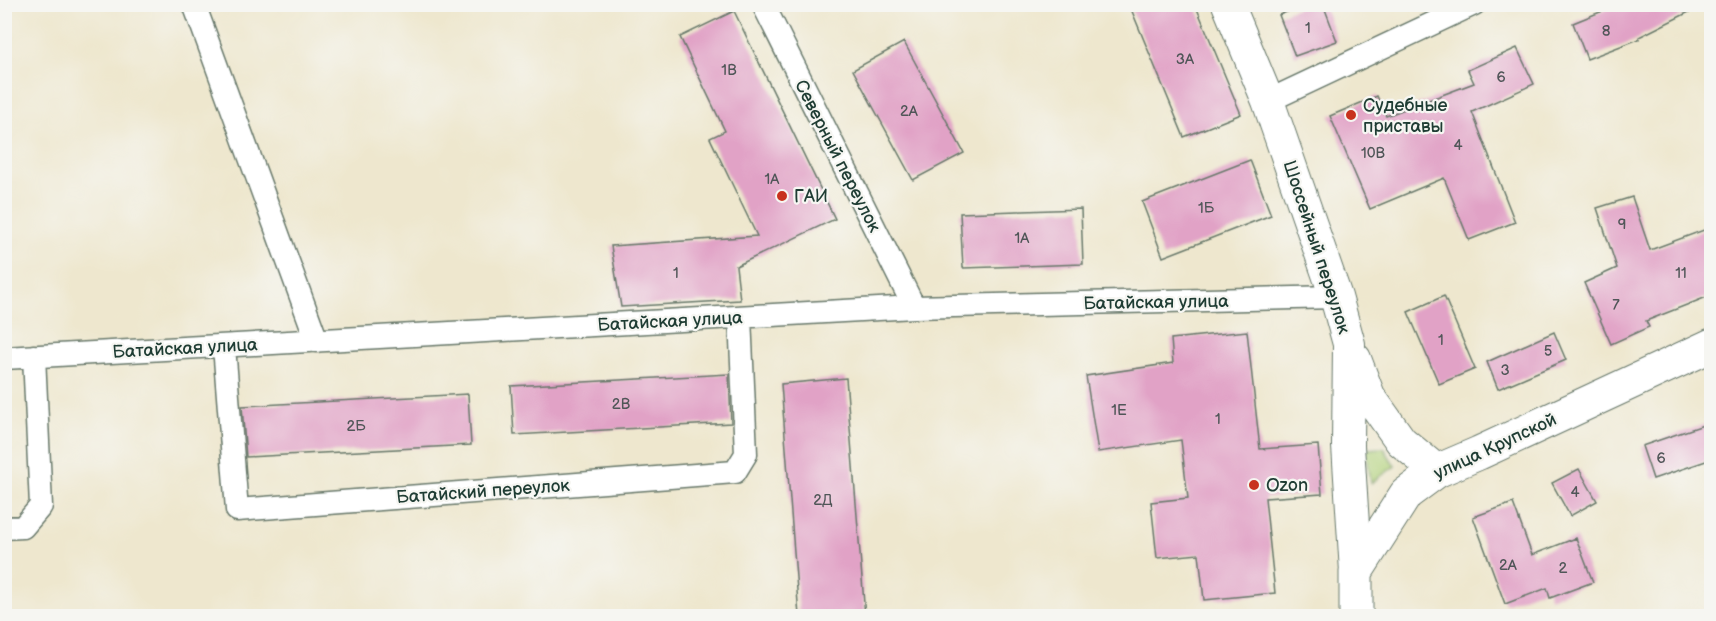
<svg xmlns="http://www.w3.org/2000/svg" width="1716" height="621" viewBox="0 0 1716 621" font-family="'Balsamiq Sans',sans-serif">
  <rect width="100%" height="100%" fill="#f6f6f2"/>
  <filter id="ink" filterUnits="userSpaceOnUse"><feTurbulence type="fractalNoise" baseFrequency=".0167" numOctaves="2"/><feDisplacementMap in="SourceGraphic" scale="12" xChannelSelector="R" yChannelSelector="G"/><feConvolveMatrix kernelMatrix="1 2 1 2 8 2 1 2 1" color-interpolation-filters="sRGB"/></filter>
  <filter id="wash" filterUnits="userSpaceOnUse"><feTurbulence type="fractalNoise" baseFrequency=".008" numOctaves="4" result="noise"/><feDisplacementMap in="SourceGraphic" scale="24" xChannelSelector="R" yChannelSelector="G"/><feGaussianBlur stdDeviation="1.35" result="paint"/><feColorMatrix in="noise" values="0 0 0 0 0 0 0 0 0 0 0 0 0 0 0 0 0 1.4 0 .05"/><feComposite in="paint" operator="in"/></filter>
  <g filter="url(#wash)">
    <rect width="100%" height="100%" fill="#eee7ce"/>
    <path fill="#b0d078" stroke="#688656" stroke-width="1.5" d="M1384,448l11,18 -24,17 -5,-34z"/>
    <g id="blocks">
      <path fill="#e1a2c6" d="M1129,4h66l46,110 -57,23z
        M1307,4h16l14,37 -42,15 -16,-41z
        M1620,4h85l-66,33v2l-52,20 -14,-36z
        M734,11l101,208 -99,47 4,34 -119,7 -10,-61 146,-10 -47,-98 15,-7 -45,-94z
        M904,42l60,111 -51,27 -60,-110z
        M1517,48l17,36 -62,28 43,110 -46,18 -25,-62 -74,31 -40,-93 47,-20 9,20 88,-33 -6,-13z
        M1250,160l21,55 -108,42 -21,-55z
        M1632,197l18,53 62,-23v68l-66,26 3,6 -38,17 -27,-61 33,-15 -20,-60z
        M1081,209l2,55 -120,4 -3,-55z
        M1444,296l31,73 -36,15 -31,-72z
        M1247,331l13,118 58,-4 4,49 -57,4 10,95 -71,7 -5,-46 -42,4 -6,-56 37,-4 -7,-58 -83,12 -12,-76 87,-13 -2,-24z
        M1554,332l12,28 -68,29 -11,-27z
        M729,374l2,49 -217,12 -3,-49z
        M846,378l19,238h-66l-18,-232z
        M468,394l3,51 -225,12 -4,-51z
        M1712,422v37l-59,20 -11,-33z
        M1579,469l18,32 -27,15 -18,-33z
        M1513,503l19,52 44,-17 17,44 -43,16 -3,-10 -42,16 -32,-87z"/>
    </g>
  </g>
  <g filter="url(#ink)">
    <use href="#blocks" fill-opacity="0" stroke="#67786a" stroke-width="1.5"/>
    <g fill="none" stroke-linecap="round" stroke-linejoin="round">
      <defs>
        <path id="minor" d="M194,4l123,337
          M763,4l151,303
          M1268,101l206,-97
          M224,346l13,164 498,-38 11,-18 -6,-137
          M4,358l910,-51 422,-10
          M4,528l19,-1 18,-21 -7,-150"/>
        <path id="secondary" d="M1228,4l40,97 68,196 13,47 -1,102 8,126
          M1355,359l14,37 32,45 36,30"/>
        <path id="primary" d="M1356,616v-44l50,-78 31,-23 42,-18 233,-108"/>
      </defs>
      <use href="#minor" stroke="#67786a" stroke-width="25"/>
      <use href="#secondary" stroke="#67786a" stroke-width="34"/>
      <use href="#primary" stroke="#67786a" stroke-width="35"/>
      <use href="#minor" stroke="#fff" stroke-width="22"/>
      <use href="#secondary" stroke="#fff" stroke-width="32"/>
      <use href="#primary" stroke="#fff" stroke-width="33"/>
    </g>
  </g>
  <g fill="#c8321e" stroke="#f6f6f2" stroke-width="2">
    <circle cx="1351" cy="115" r="6"/>
    <circle cx="782" cy="196" r="6"/>
    <circle cx="1254" cy="485" r="6"/>
  </g>
  <g text-anchor="middle" stroke-width="4.5" stroke-linejoin="round" paint-order="stroke">
    <g font-size="15" fill="#505658">
      <text x="1308" y="33">1</text>
      <text x="1606" y="36">8</text>
      <text x="1185" y="64">3А</text>
      <text x="729" y="75">1В</text>
      <text x="1501" y="82">6</text>
      <text x="909" y="116">2А</text>
      <text x="1458" y="150">4</text>
      <text x="1373" y="158">10В</text>
      <text x="772" y="184">1А</text>
      <text x="1206" y="213">1Б</text>
      <text x="1622" y="229">9</text>
      <text x="1022" y="243">1А</text>
      <text x="676" y="278">1</text>
      <text x="1681" y="278">11</text>
      <text x="1616" y="310">7</text>
      <text x="1441" y="345">1</text>
      <text x="1548" y="356">5</text>
      <text x="1505" y="375">3</text>
      <text x="621" y="409">2В</text>
      <text x="1119" y="415">1Е</text>
      <text x="1218" y="424">1</text>
      <text x="356" y="431">2Б</text>
      <text x="1661" y="463">6</text>
      <text x="1575" y="497">4</text>
      <text x="823" y="505">2Д</text>
      <text x="1508" y="570">2А</text>
      <text x="1563" y="573">2</text>
    </g>
    <g font-size="18" fill="#1f3d34" stroke="#f6f6f2" text-anchor="start">
      <text x="1363" y="111">Судебные<tspan x="1363" dy="21">приставы</tspan></text>
      <text x="794" y="202">ГАИ</text>
      <text x="1266" y="491">Ozon</text>
    </g>
    <g font-size="18" fill="#1f3d34" stroke="#f6f6f2">
      <text transform="translate(838 156) rotate(63)" y="6">Северный переулок</text>
      <text transform="translate(1317 247) rotate(72)" y="6">Шоссейный переулок</text>
      <text transform="translate(1156 302) rotate(-1)" y="6">Батайская улица</text>
      <text transform="translate(670 321) rotate(-3)" y="6">Батайская улица</text>
      <text transform="translate(185 348) rotate(-3)" y="6">Батайская улица</text>
      <text transform="translate(1495 446) rotate(-25)" y="6">улица Крупской</text>
      <text transform="translate(483 491) rotate(-4)" y="6">Батайский переулок</text>
    </g>
  </g>
  <rect width="1716" height="621" fill="none" stroke="#f6f6f2" stroke-width="24"/>
</svg>
